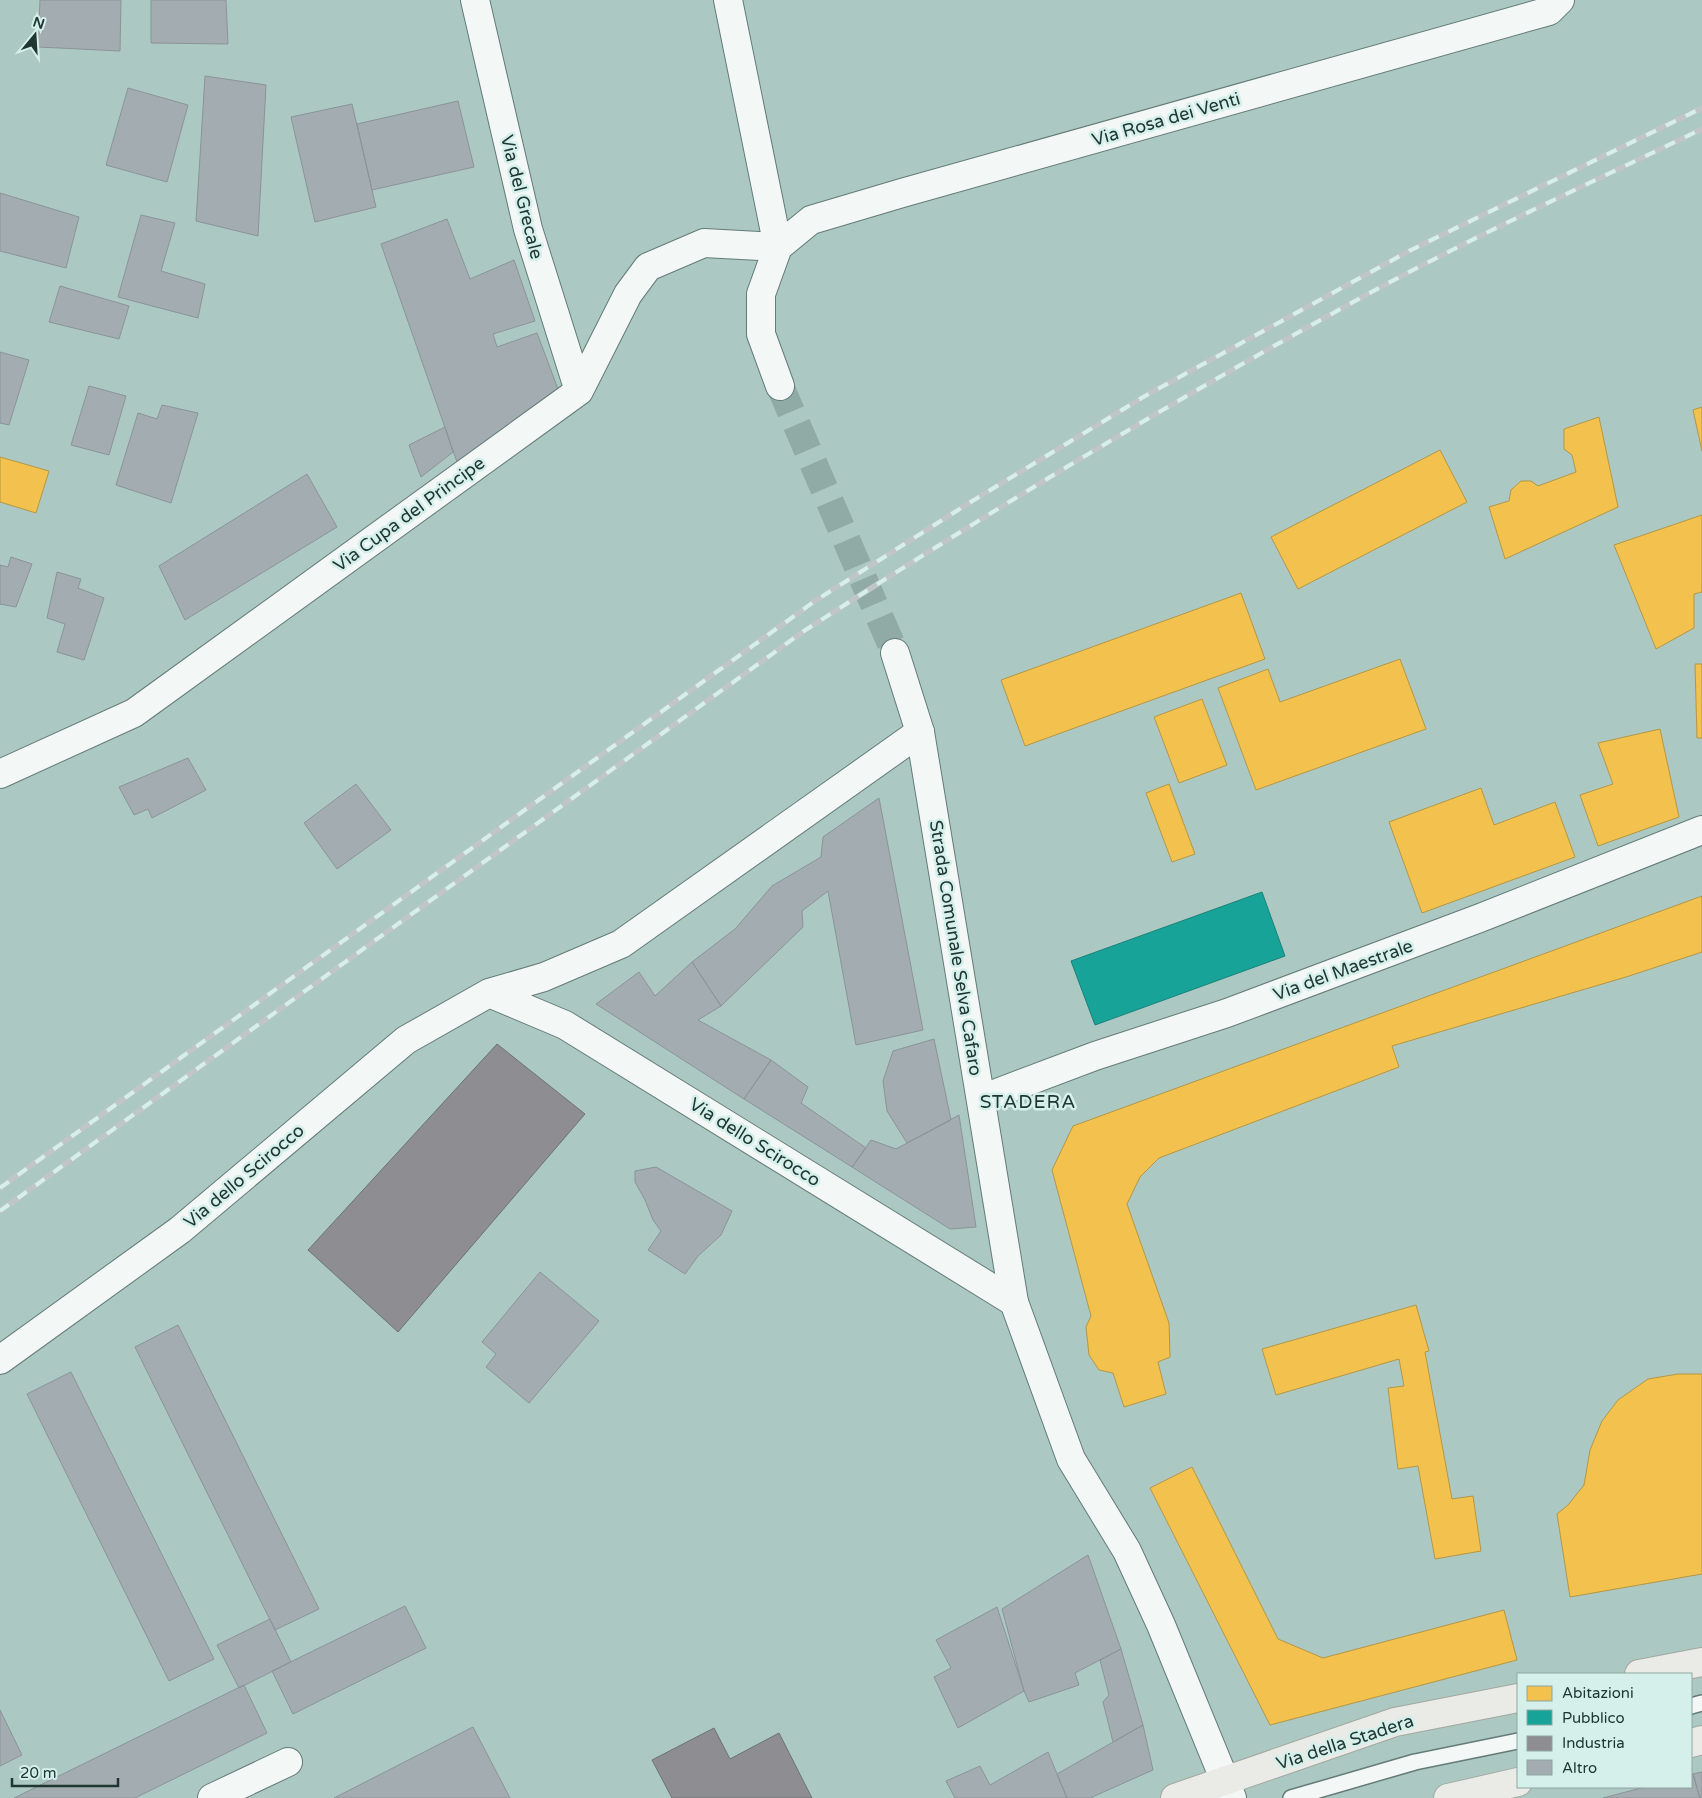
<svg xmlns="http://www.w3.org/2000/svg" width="1702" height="1798" viewBox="0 0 1702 1798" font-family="'Varela Round',sans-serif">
  <rect width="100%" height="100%" fill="#acc8c3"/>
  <path fill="#f2c14e" stroke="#b39746" d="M1702,407v44l-9,-41z
    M1599,417l19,90 -113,52 -16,-52 20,-6 2,-11 10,-9h10l7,5 38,-14 -4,-17 -8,-6v-20z
    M1440,450l27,52 -169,87 -27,-52z
    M0,457l49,14 -13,42 -36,-11z
    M1702,515v77l-8,2v34l-38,21 -42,-104z
    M1241,593l24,66 -240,87 -24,-66z
    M1400,659l26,70 -170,61 -38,-102 50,-19 12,33z
    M1695,664h7v74h-5z
    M1202,699l25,66 -48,18 -25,-66z
    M1660,729l19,88 -81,29 -18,-51 33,-11 -15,-41z
    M1169,784l26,70 -23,8 -26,-69z
    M1481,788l13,37 61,-23 20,55 -153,56 -33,-91z
    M1702,896v56l-76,25 -234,69 7,21 -240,91 -19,19 -13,27 42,119 1,34 -12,5 8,32 -42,13 -11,-34 -14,-3 -10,-15 -3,-28 5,-11 -39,-146 21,-44z
    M1416,1305l13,46 -4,1 27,147 21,-3 8,55 -46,8 -17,-93 -20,3 -10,-81 16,-2 -5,-27 -123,36 -14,-46z
    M1678,1374h24v200l-132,23 -13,-83 11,-9 16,-20 6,-35 12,-29 16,-21 30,-21z
    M1192,1467l86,172 45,19 181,-48 13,50 -247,65 -120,-237z"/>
  <path fill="#17a398" stroke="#1a8279" d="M1262,892l23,64 -190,69 -24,-64z"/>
  <path fill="#8d8d92" stroke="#6c7375" d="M497,1044l88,70 -187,218 -90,-82z
    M714,1728l16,31 49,-26 33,65h-140l-20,-38z"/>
  <path fill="#a3acb1" stroke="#8a9499" d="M40,0h81l-1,51 -82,-4z
    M151,0h75l2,44 -77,-1z
    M205,76l61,9 -8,151 -62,-15z
    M128,88l60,17 -21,77 -61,-17z
    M458,101l16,66 -102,23 -15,-66z
    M352,104l24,103 -61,15 -24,-105z
    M0,193l79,24 -13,51 -66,-17z
    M141,215l34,8 -14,48 44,13 -7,34 -80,-21z
    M447,219l23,60 44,-19 21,61 -42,13 4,13 40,-14 21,56 -101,73 -76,-218z
    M60,286l69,20 -10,33 -70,-17z
    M0,352l29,8 -20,65 -9,-2z
    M89,386l37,10 -17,59 -38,-10z
    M162,405l36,8 -27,90 -55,-18 22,-72 19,6z
    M445,427l8,25 -32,25 -12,-32z
    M307,474l30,53 -152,93 -26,-54z
    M11,557l21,7 -16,43 -16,-3v-39l8,2z
    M57,572l24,7 -3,9 26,10 -20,62 -27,-8 8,-28 -18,-6z
    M188,758l18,32 -54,28 -4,-9 -14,6 -15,-28z
    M356,784l35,46 -54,39 -33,-46z
    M879,798l44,232 -67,15 -28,-154 -26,20 1,16 -82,79 -29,-44 43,-33 37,-43 49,-29 2,-20z
    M692,962l29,44 -23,14 73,40 -27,39 -148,-95 43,-32 16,24z
    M934,1039l17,81 -44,23 -20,-32 -4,-30 10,-30z
    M771,1060l37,27 -7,16 65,45 -14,19 -108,-68z
    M959,1115l17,112 -26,2 -98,-62 19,-27 25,9z
    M656,1167l76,44 -11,24 -23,21 -13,18 -37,-24 13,-19 -8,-11 -8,-20 -10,-18v-11z
    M540,1272l59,49 -70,82 -43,-36 10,-13 -14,-12z
    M178,1325l141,284 -44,21 -140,-283z
    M71,1372l143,287 -45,22 -142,-287z
    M1088,1555l33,94 -46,24 4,12 -50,17 -5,-11 -22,-82z
    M405,1606l21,42 -133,66 -21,-43z
    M997,1607l27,84 -66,37 -24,-51 17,-9 -15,-28z
    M270,1619l21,43 -52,26 -22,-43z
    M1121,1649l22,76 -30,17 -10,-40 6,-7 -9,-35z
    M244,1685l23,48 -132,65h-121z
    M0,1710l22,45 -22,11z
    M1143,1725l10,45 -63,28h-23l-10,-24z
    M473,1727l37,71h-176z
    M1048,1752l19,46h-112l-9,-17 34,-15 10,19z
    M1702,1772v26h-2l-7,-24z
    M1693,1774l7,24h-97l42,-11h46v-12z"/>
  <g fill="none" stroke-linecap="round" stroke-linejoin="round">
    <path stroke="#90aba6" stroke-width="28" stroke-dasharray="28 14" stroke-linecap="butt" d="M780,386l115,267"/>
    <defs>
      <path id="lane" d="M1691,1706l11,-3
        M1291,1798l124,-36 103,-21"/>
      <path id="street" d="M475,0l53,229 51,162
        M0,774l134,-61 445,-322 49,-97 20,-27 56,-24 74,4
        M489,993l76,32 449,277
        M981,1099l114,-43 132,-43 253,-95 222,-88
        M0,1360l180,-130 226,-190 83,-47 55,-16 77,-33 299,-212
        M212,1798l76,-36"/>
      <path id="secondary" d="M728,0l50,247 -17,47v40l19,52
        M778,247l33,-27 91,-27 647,-182 11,-11
        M895,653l25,79 94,570 57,157 56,92 34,74 71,173"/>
      <path id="primary" d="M1639,1674l63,-12
        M1691,1743l11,-3
        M1175,1798l220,-76 123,-24
        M1448,1798l70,-16"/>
    </defs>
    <use href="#lane" stroke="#647b78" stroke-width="18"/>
    <use href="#street" stroke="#647b78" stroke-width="30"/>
    <use href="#secondary" stroke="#647b78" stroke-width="30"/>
    <use href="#primary" stroke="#a1a89f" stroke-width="30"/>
    <use href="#lane" stroke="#f3f7f6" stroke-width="15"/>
    <use href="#street" stroke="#f3f7f6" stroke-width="28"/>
    <use href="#secondary" stroke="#f3f7f6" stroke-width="28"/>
    <use href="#primary" stroke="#eaeae6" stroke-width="28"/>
    <defs>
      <path id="rail" d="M0,1188l815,-587 154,-98 176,-107 264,-145 293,-143
        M0,1211l804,-580c180,-116 363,-227 551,-330 113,-62 231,-116 347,-172"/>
    </defs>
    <use href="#rail" stroke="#bfc6c5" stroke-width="5.5"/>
    <use href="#rail" stroke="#d5f0ea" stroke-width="4" stroke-dasharray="11" stroke-linecap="butt"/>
  </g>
  <g text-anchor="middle" stroke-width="5" stroke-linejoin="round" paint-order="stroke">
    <g font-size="18" fill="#203632" stroke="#d5f0ea">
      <text transform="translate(1166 119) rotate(-16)" y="6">Via Rosa dei Venti</text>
      <text transform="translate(522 197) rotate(76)" y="6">Via del Grecale</text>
      <text transform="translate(409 514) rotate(-36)" y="6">Via Cupa del Principe</text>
      <text transform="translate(956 948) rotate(81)" y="6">Strada Comunale Selva Cafaro</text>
      <text transform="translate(1343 970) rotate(-20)" y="6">Via del Maestrale</text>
      <text transform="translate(755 1142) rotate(32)" y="6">Via dello Scirocco</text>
      <text transform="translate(244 1176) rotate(-40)" y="6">Via dello Scirocco</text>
      <text transform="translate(1345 1742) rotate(-18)" y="6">Via della Stadera</text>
    </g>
    <g font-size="19" letter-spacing="1" fill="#203632" stroke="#d5f0ea">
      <text x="1028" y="1108">STADERA</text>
    </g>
  </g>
  <rect x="1517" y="1673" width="175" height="115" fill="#d5f0ea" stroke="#8da6a0"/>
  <rect x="1527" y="1686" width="25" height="15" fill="#f2c14e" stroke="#8da6a0"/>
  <text x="1562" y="1698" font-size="15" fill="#203632">Abitazioni</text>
  <rect x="1527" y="1710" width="25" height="15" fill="#17a398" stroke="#8da6a0"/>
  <text x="1562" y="1723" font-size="15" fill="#203632">Pubblico</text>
  <rect x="1527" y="1736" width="25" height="15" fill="#8d8d92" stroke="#8da6a0"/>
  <text x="1562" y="1748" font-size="15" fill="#203632">Industria</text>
  <rect x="1527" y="1760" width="25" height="15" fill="#a3acb1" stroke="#8da6a0"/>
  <text x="1562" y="1773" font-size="15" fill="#203632">Altro</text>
  <g transform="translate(35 35) rotate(18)" stroke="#d5f0ea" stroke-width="4" paint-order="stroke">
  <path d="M0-4L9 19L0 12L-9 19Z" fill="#203632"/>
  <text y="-8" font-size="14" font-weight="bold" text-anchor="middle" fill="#203632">N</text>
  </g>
  <path d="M12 1778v8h106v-8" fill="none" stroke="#203632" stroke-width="2.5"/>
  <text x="20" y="1778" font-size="15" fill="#203632" stroke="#d5f0ea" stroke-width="4" paint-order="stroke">20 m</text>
</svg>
